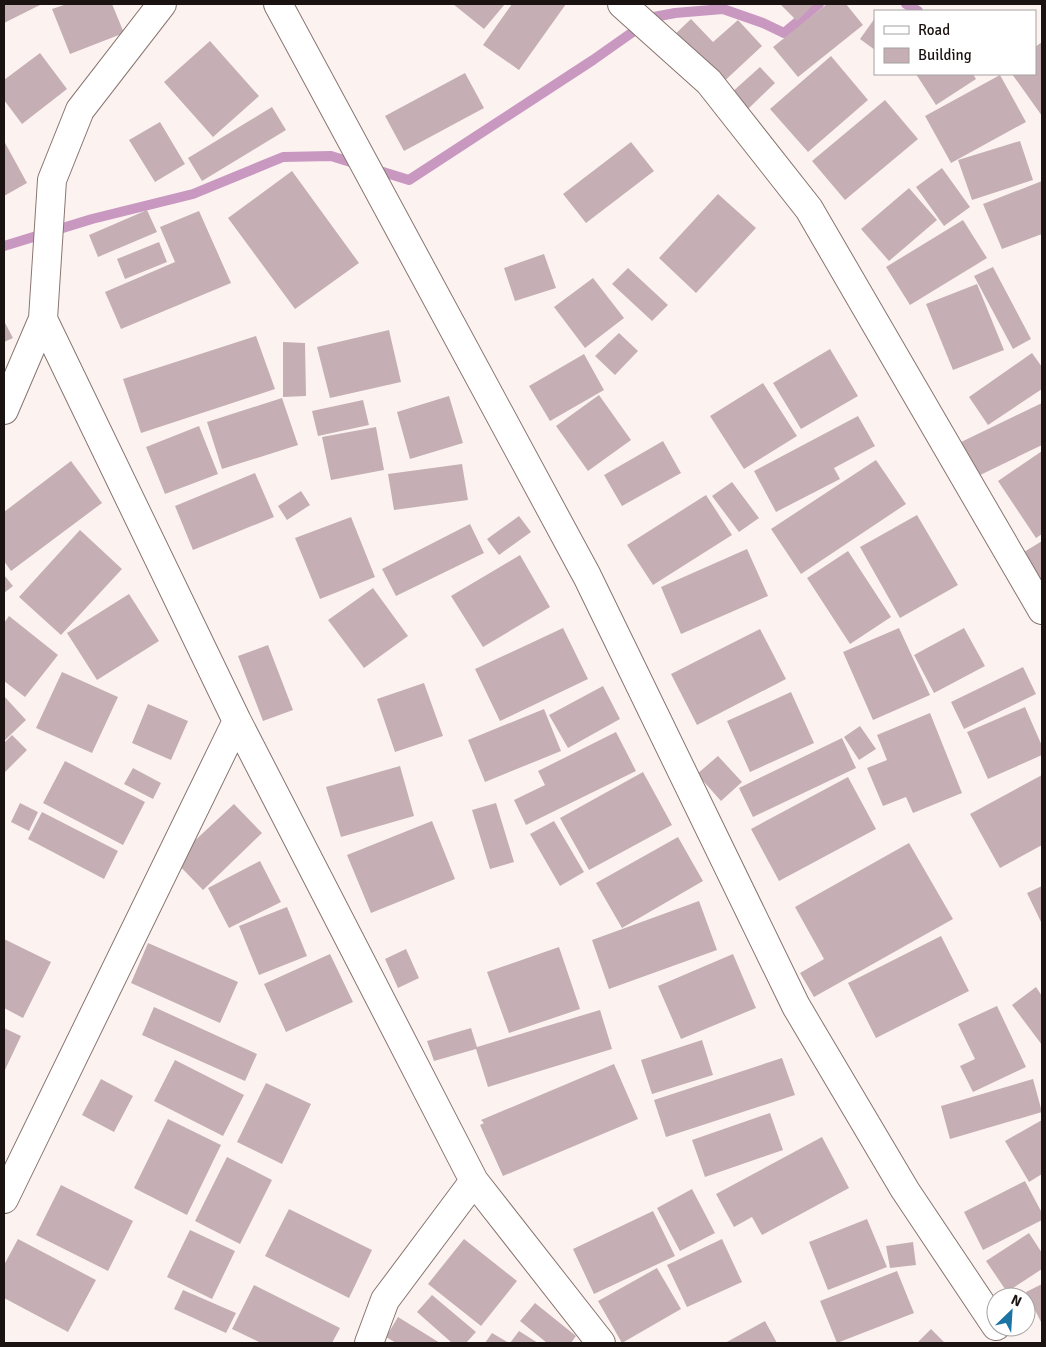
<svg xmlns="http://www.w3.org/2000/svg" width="1046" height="1347" viewBox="0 0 1046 1347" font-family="Signika,sans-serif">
  <rect width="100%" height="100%" fill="#fcf3f1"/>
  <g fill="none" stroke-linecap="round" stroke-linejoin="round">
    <path stroke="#c998c1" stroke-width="10" d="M906,4l12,7
      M4,246l88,-27 101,-25 90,-37 48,-1 78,24 184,-120 61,-43 21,-4 48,-4 40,14 21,10 35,-29"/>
  </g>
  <path fill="#c5afb4" d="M4,4h38l-38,19z
    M67,4h45l12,29 -54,21 -18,-45z
    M453,4h52l-21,25z
    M512,4h54l-47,66 -36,-25z
    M780,4h34l-17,17z
    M827,4h19l17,21 -65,52 -25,-30z
    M875,18v32l-15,-11z
    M691,19l22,23 25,-22 24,26 -44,41 -47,-49z
    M210,41l49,55 -46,41 -49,-55z
    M1042,42v74l-30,-42h23v-27z
    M40,53l27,36 -45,35 -18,-24v-20z
    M831,56l37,44 -60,52 -38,-43z
    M760,67l15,16 -28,27 -16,-17z
    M465,73l19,35 -80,43 -19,-35z
    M916,74h57l3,5 -40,26z
    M1000,75l26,47 -75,41 -26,-47z
    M885,100l33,39 -73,61 -33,-39z
    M272,107l14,23 -84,51 -14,-23z
    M160,122l25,42 -30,18 -26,-42z
    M4,141l23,42 -23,13z
    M1020,141l13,39 -61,20 -14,-40z
    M631,142l23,29 -68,52 -23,-29z
    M942,168l28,39 -26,19 -28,-39z
    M292,171l67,92 -64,46 -67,-91z
    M1042,181v53l-40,15 -19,-45z
    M909,188l28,32 -48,41 -28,-32z
    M718,194l38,34 -60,65 -37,-35z
    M147,210l10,22 -59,25 -9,-22z
    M199,211l32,72 -110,46 -16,-37 70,-30 -15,-35z
    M963,220l24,38 -77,47 -24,-38z
    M159,242l8,20 -42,17 -8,-20z
    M544,254l12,34 -41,13 -11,-33z
    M993,267l38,72 -18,10 -39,-73z
    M628,268l40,37 -16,16 -40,-37z
    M593,278l31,40 -39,30 -31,-41z
    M977,284l27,66 -51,20 -27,-66z
    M4,321l9,17 -9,4z
    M389,330l12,52 -71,16 -13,-51z
    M619,333l19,18 -23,24 -20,-19z
    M256,336l19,53 -134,44 -18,-54z
    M283,342l22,1 1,53 -23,1z
    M830,349l28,47 -57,33 -28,-46z
    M1032,353l10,14v22l-54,36 -19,-28z
    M584,354l20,36 -54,31 -21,-35z
    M763,383l34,53 -53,33 -34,-53z
    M599,395l32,45 -43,31 -32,-45z
    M449,396l14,47 -53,16 -13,-47z
    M282,398l16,47 -76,24 -15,-47z
    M363,400l6,25 -51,11 -6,-25z
    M1042,403v42l-68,33 -17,-34z
    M858,416l17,30 -41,22 6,11 -64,33 -22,-41z
    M199,426l19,48 -53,20 -19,-47z
    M376,427l8,43 -53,10 -9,-43z
    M663,441l18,32 -59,33 -18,-31z
    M1042,451v83l-6,4 -38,-57z
    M876,460l30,44 -105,70 -30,-45z
    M71,461l31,42 -91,68 -7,-10v-49z
    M462,464l6,36 -74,10 -6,-36z
    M255,473l19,44 -81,33 -18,-44z
    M732,482l27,36 -20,14 -27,-36z
    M301,491l9,14 -23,15 -9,-14z
    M706,495l26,40 -79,50 -26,-40z
    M917,515l41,70 -58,33 -40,-71z
    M519,516l12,16 -32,23 -12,-16z
    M351,517l24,60 -55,22 -25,-61z
    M470,524l14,29 -88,43 -14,-27z
    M80,530l42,39 -61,66 -42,-38z
    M1042,541v41l-18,-30z
    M747,549l21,47 -87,38 -20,-47z
    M848,551l43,66 -41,27 -43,-66z
    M520,555l30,52 -67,40 -32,-51z
    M4,575l9,11 -9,7z
    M373,588l35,48 -44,32 -36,-48z
    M129,594l30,47 -62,39 -30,-47z
    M9,616l49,39 -33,42 -21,-16v-58z
    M563,628l25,51 -88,42 -25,-52z
    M899,628l31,67 -57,25 -30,-68z
    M964,628l21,38 -51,27 -20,-38z
    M760,629l26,50 -89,46 -26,-51z
    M268,645l25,65 -30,11 -25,-65z
    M1023,667l13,27 -72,35 -13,-27z
    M62,672l56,25 -26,56 -56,-25z
    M424,683l19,53 -48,16 -18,-53z
    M603,686l17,33 -52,29 -19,-33z
    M791,692l23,51 -64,29 -23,-51z
    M4,696l22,24 -22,21z
    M148,704l40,17 -17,39 -39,-17z
    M1025,707l17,39v9l-54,24 -21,-47z
    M544,709l17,42 -76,31 -17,-42z
    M930,713l32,80 -49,20 -7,-16 -23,9 -16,-38 20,-8 -10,-25z
    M860,726l16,23 -17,11 -15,-23z
    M616,732l20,39 -110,54 -12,-25 31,-15 -7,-14z
    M12,735l15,15 -23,23v-30z
    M842,738l14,30 -103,49 -14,-29z
    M718,756l24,26 -21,19 -24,-27z
    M65,761l80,41 -22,43 -80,-42z
    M400,766l14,50 -73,21 -15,-50z
    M133,768l28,15 -8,16 -29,-15z
    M643,772l29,53 -83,45 -29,-52z
    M1042,775v70l-42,23 -30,-54z
    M848,777l28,52 -97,52 -28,-52z
    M20,803l18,9 -9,19 -18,-9z
    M496,803l18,59 -24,7 -18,-59z
    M234,804l28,29 -59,57 -29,-30z
    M42,812l76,39 -14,28 -76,-40z
    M432,821l23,58 -84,34 -24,-58z
    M554,821l30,51 -24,14 -30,-52z
    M678,837l25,44 -81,47 -26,-45z
    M909,843l44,76 -139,78 -14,-24 24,-14 -29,-52z
    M260,861l21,41 -52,26 -21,-40z
    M1042,886v38l-15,-31z
    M699,901l18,49 -108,39 -17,-49z
    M287,907l20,49 -48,19 -20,-49z
    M941,936l28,55 -93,47 -28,-55z
    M4,939l47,23 -28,56 -19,-10z
    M148,943l90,39 -18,41 -89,-40z
    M559,947l21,62 -71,24 -22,-61z
    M406,949l13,29 -21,10 -13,-29z
    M330,954l23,48 -67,30 -22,-48z
    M733,954l23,54 -75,31 -23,-53z
    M1036,987l6,9v49l-30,-40z
    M997,1006l29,61 -53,25 -13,-26 15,-7 -17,-35z
    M154,1007l103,47 -12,27 -103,-46z
    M600,1010l12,39 -124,38 -12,-38 -42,12 -7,-20 44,-13 6,19z
    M4,1028l17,8 -17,36z
    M702,1040l11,35 -61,19 -11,-34z
    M782,1058l13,37 -129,42 -12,-37z
    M175,1060l69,35 -21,41 -69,-35z
    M614,1064l24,55 -135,57 -23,-51 4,-2 -3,-3z
    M101,1079l32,17 -19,36 -32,-17z
    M1033,1079l9,33 -92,27 -9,-33z
    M266,1083l45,21 -29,60 -45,-22z
    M770,1113l13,37 -78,27 -13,-37z
    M168,1119l53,26 -34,70 -53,-27z
    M1042,1120v54l-13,8 -24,-41z
    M822,1137l27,51 -87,47 -10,-18 -18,10 -18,-33z
    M227,1157l45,23 -32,64 -45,-23z
    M1025,1181l17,32v7l-59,30 -19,-38z
    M61,1185l72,36 -25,50 -72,-36z
    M692,1189l23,44 -35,18 -23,-43z
    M289,1209l83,41 -23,48 -84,-42z
    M653,1211l22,45 -81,38 -21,-45z
    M867,1219l20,48 -59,23 -19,-48z
    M190,1230l45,21 -23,48 -45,-22z
    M1029,1233l13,20v16l-35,23 -21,-31z
    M18,1239l78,41 -28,52 -64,-34v-33z
    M464,1239l53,42 -36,45 -53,-42z
    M722,1239l20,43 -55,25 -20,-42z
    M913,1242l3,23 -26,3 -4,-22z
    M657,1268l24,41 -59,34 -24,-42z
    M897,1271l17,42 -77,30 -17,-42z
    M1042,1284v40l-16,-32z
    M254,1285l86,43 -8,15h-71l-29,-14z
    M183,1290l53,23 -10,20 -52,-24z
    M1027,1294l3,19 -4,1v-17l-10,-1z
    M432,1295l44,37 -10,11h-14l-35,-31z
    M535,1303l41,33 -5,7h-24l-27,-22z
    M398,1317l42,26h-44l-10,-6z
    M765,1321l12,22h-52z
    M931,1329l14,14h-28z
    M519,1331l19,12h-28z
    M492,1333l17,10h-24z"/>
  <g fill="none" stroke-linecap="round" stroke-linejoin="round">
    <defs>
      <path id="minor" d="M278,4l309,572 209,430 109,184 91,136
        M622,4l87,78 100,127 233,401
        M43,319l194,402 237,460 127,162
        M4,410l39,-91 9,-139 28,-70 82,-106
        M4,1199l233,-478
        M369,1343l16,-43 89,-119"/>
    </defs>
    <use href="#minor" stroke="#897570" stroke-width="30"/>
    <use href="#minor" stroke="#fff" stroke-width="28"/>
  </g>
  <rect width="1046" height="1347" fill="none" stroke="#1b1311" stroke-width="10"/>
  <rect x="874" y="10" width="162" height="65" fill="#ffffff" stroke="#a4a1a0"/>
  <rect x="884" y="26" width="25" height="8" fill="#ffffff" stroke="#a4a1a0"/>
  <text x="918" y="35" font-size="15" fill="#1b1311">Road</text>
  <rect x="884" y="48" width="25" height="15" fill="#c5afb4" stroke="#a4a1a0"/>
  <text x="918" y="60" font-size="15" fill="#1b1311">Building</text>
  <g transform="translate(1011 1312) rotate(25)"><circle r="24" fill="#ffffff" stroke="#a4a1a0"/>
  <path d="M0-4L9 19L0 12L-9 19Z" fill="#1b74a3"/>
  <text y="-8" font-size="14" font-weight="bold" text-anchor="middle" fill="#1b1311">N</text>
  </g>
</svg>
